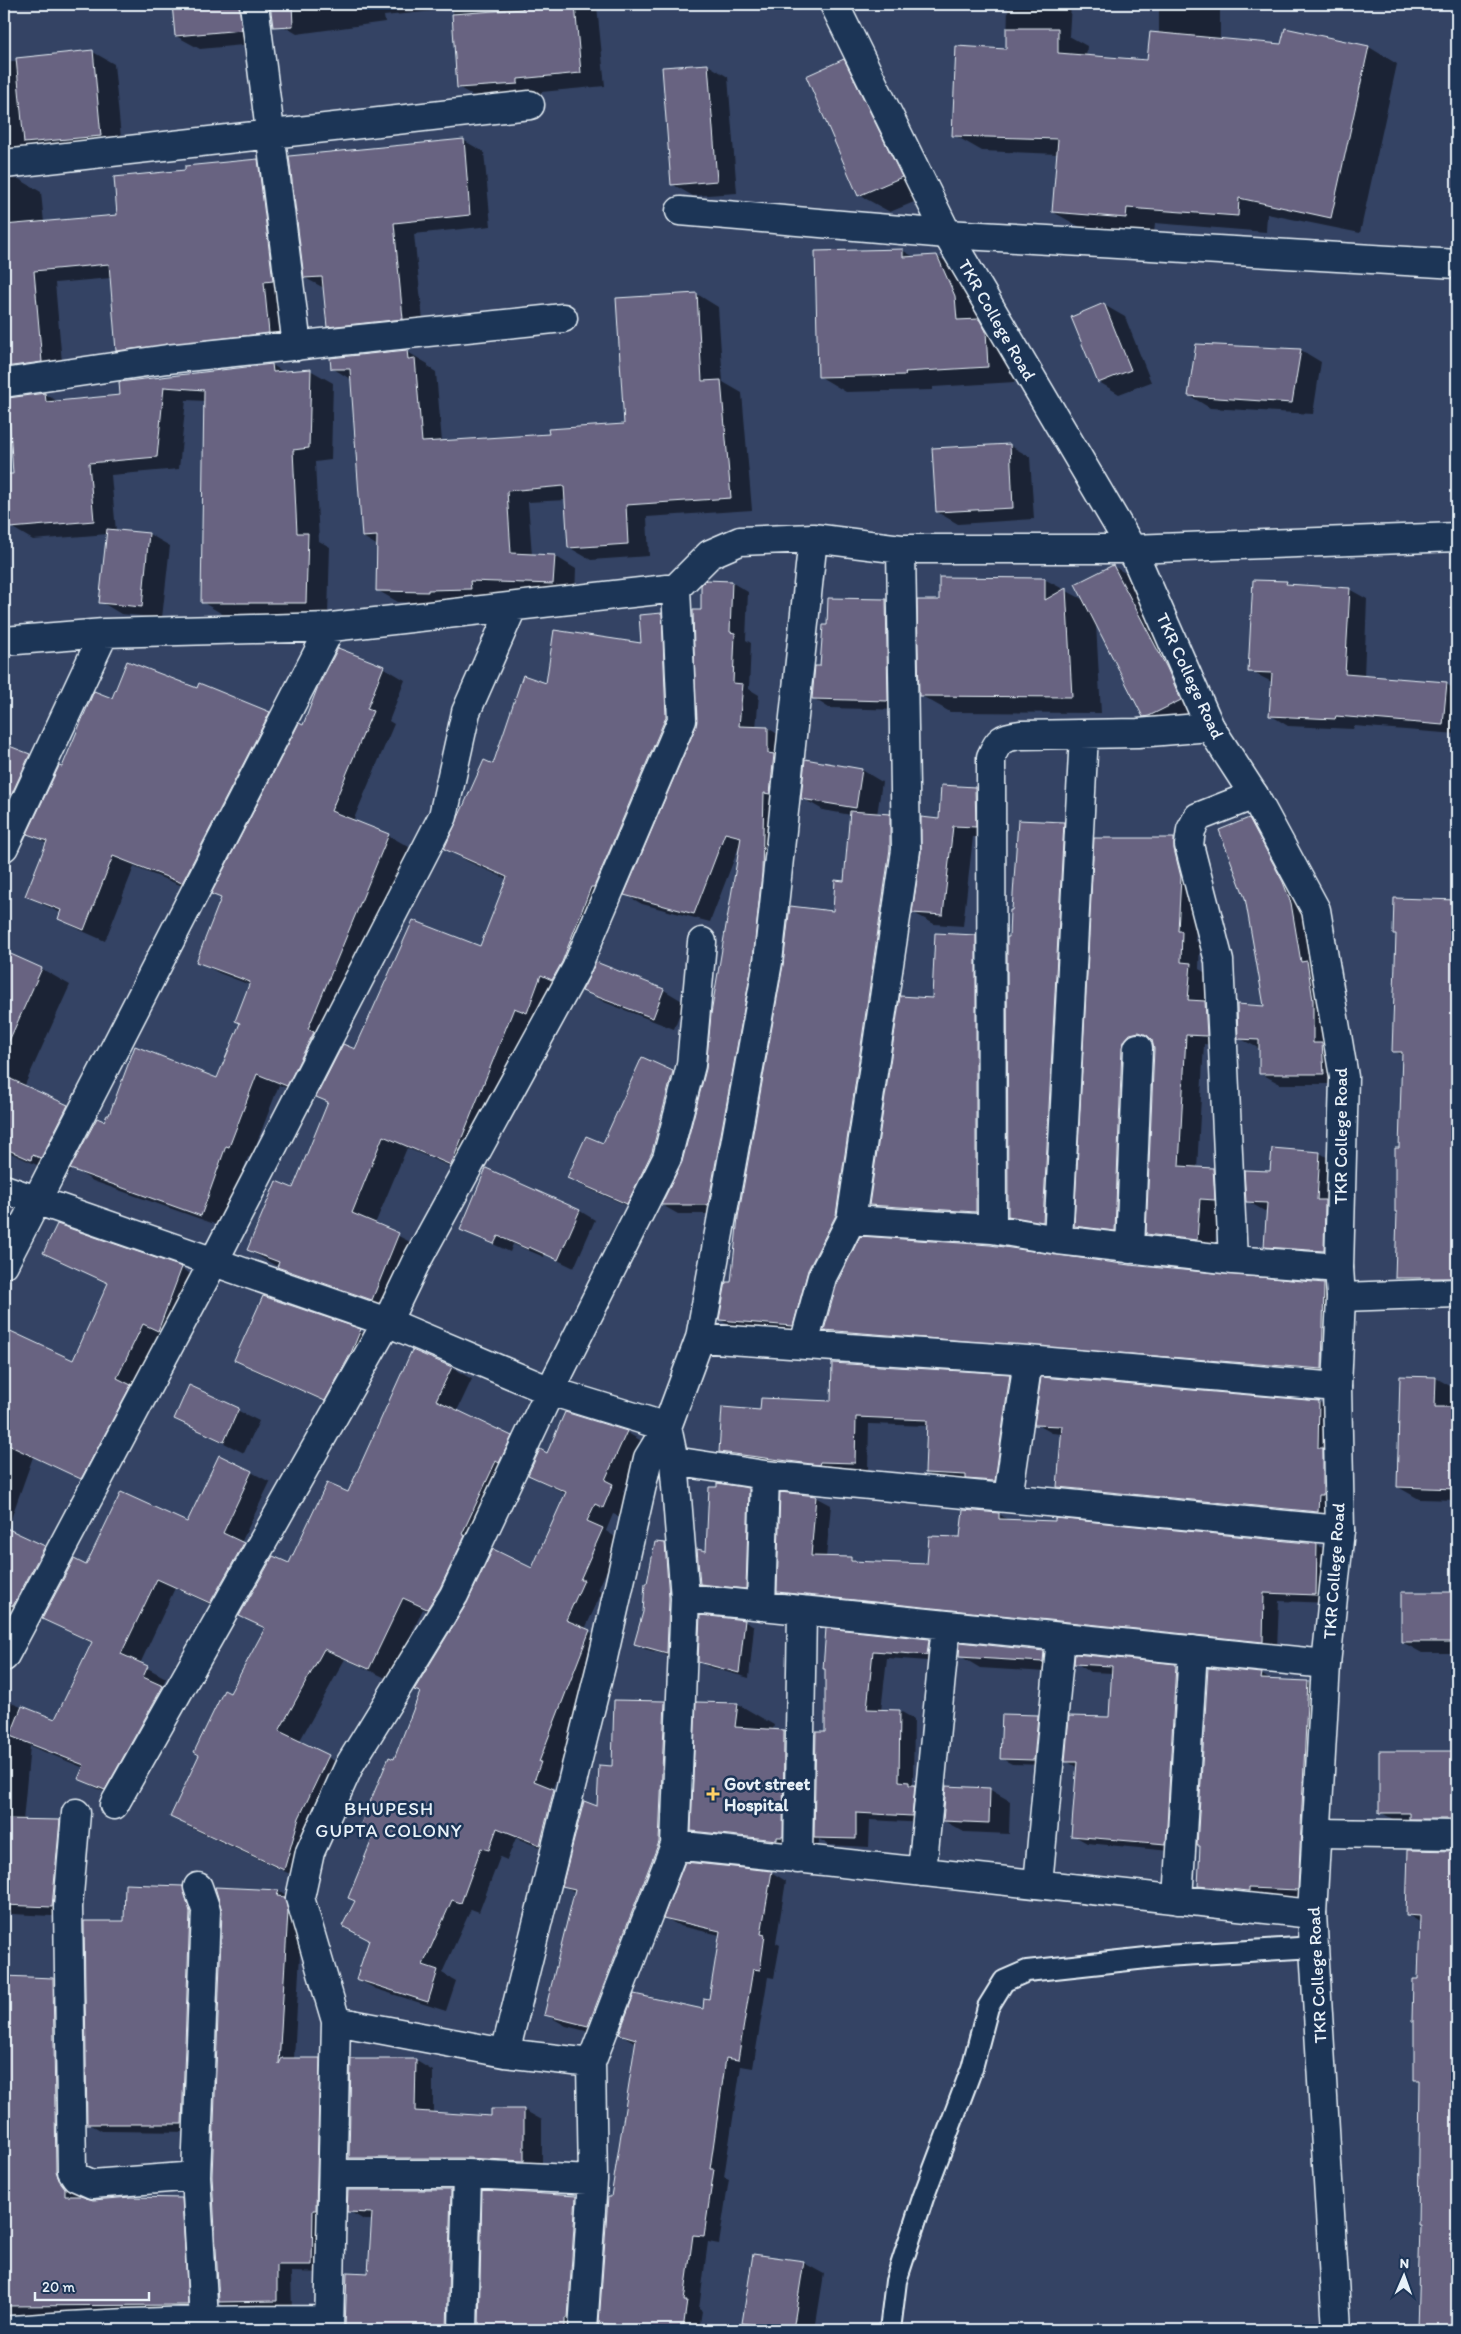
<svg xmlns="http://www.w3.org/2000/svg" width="1461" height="2334" viewBox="0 0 1461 2334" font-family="Itim,sans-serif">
  <rect width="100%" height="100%" fill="#344364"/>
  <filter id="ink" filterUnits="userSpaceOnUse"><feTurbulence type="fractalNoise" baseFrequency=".02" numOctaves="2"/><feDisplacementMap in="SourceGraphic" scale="10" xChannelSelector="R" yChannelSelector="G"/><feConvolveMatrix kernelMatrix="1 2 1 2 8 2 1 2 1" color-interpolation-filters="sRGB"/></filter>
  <g filter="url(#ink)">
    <path fill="#0007" d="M173,4h421l3,2 8,80 -64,6 1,5 -60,4 -24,-14 -5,-78 -69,7 1,6 -88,12 -24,-14 -5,-15 -5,7 2,31 -65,6 -24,-13z
      M1008,4h63l-2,32 18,10 -1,11 62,4 11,-27v-30h61v36l62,5 87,2 28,17 -37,169 -93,-19 -1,18 -111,-9 -1,11 -72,-6 -29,-16 5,-58 -76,-3 -28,-16 53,-85z
      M93,52l21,12 8,84 -111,23 -1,8h9l22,13 3,31 74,-7 69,-45 70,-11 22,13 11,172 -151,17 -22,-12 -6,-72 -56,5 8,91 -59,4v-316z
      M844,61l30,17 57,117 -41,17 -31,-17z
      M708,65l20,12 9,116 -44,3 -21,-12z
      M463,140l21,12 7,74 -77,8 10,96 -75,8 -21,-12 -4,-38 -19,-10z
      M902,250l12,7 23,-1 28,16 17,40 1,11 23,13 7,12 2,34 -82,5v3l-87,2 -27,-16z
      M697,294l21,13 5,75 19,11 10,117 -105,7 2,39 -58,4 -21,-12 -4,-48 -38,2 4,53 23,1 21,13 -1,27 -83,-3v8l-42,3 -52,-2 -21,-12 1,-44 -15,-9 -11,-157 -20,-12 74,-17 22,13v3l8,5 6,70 108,-7 75,-10z
      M1104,305l21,12 26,65 -32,12 -20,-12z
      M1197,345l104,5 20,12 -8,52 -103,-6 -20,-12z
      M272,365l12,7 26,-2 23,13 -2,77 -16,2 4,79 11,6 -2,68h-104l-22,-13 3,-201 -19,-1 -7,69 -68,6 5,56 33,3 21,12 -8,72 -41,-4 -20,-12 7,-68 -75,6 -22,-13 4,-52 30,-81 14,8 63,-5 -2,-14z
      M1009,445l21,12 4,62 -76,5 -21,-12z
      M1113,566l31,18 67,134 -36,16 -31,-18 -48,-92 5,89 -151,-1 -30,-17 20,-93 104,-23 40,21z
      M731,582l17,10 -2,48 5,3 -2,46 10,6 -3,33h12l16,10 -60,476h-46l-16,-9 21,-42 24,-94 33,-225 -30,78 -68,-18 -16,-9 72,-169 4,-115z
      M1286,582l6,4 57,3 18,10 -3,78 82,7 11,6v44l-103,-8 -1,3 -65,-3 -18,-11 2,-33 -22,-11z
      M886,600l16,10 2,100 -75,-2 -16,-10 8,-31z
      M661,614l23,14 5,103 -214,446 -68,-29 -32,76 47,24 -26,65 -95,-33 -53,-30 45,-60 36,-87 -11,-6 37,-46 125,-104 27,-68 -38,-17 -23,-13 48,-83 53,-82 95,-40z
      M383,667l22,13 -16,41 5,3 -41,97 35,14 21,12 -101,250 -29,-12 -28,73 -3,-1 -25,70 -130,-46 -21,-13 -3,6 -8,-3 -2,4 -55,-25v-192l2,-5 36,16 28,16 -46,102 44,19 28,16 9,1 113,-43 23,-57 9,-38 -31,-12 -22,-12 25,-62 -9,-5 91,-168z
      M198,690l71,23 21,12 -87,169 -69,-27 -29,74 -25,-11 -21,-11 2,-6 -35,-17 21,-52 -18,-11 34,-65 50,-68z
      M4,745l26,10 19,12 -45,60z
      M862,770l20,12 -5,33 12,1 18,10 -54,399 -43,111 -73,-7 -17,-9 13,-36 101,-372 12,-30 5,-67 -28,-5 -21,-12z
      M942,786l33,2 21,12v38l-23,-1 -10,89 -29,-2 -20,-11 26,-93z
      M1249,820l19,11 34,63 40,190h-62l-20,-11v-24l-21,-11 27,-31z
      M1063,823l14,8 -20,398 -34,-6 -14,-8 1,-277 3,-27z
      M1174,839l18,10 7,39 -4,53 5,2 -1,26 10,6 -3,28 17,10 1,33 -20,-2 -7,125h16l18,11 -14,29 -2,41 -50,-6 -17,-10 6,-191 -5,1 -16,196 -40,-4 -17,-11z
      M1395,899l62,3v388h-38l-22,-13 6,-221 -9,-5 4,-116 -4,-2z
      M975,937l15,8 1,275 -106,-7 -15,-8 63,-206z
      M596,964l68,26 20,12 -10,27 -70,-27 -21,-12z
      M642,1058l51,26 -46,130 -58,-25 -21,-11 36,-33z
      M1320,1153l20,12 4,97 -58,-4 -20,-12 2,-33 -21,-12 25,-29z
      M487,1170l93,41 15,9 -21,48 -29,-14 -1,3 -31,-13 -3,8 -49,-23z
      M57,1225l125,44 18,10 -100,209 -67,-31 -26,73 56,28 -59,118v-347l70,32 35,-77 -64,-32z
      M1129,1266l195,18 15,9 -1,84 -497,-39 -16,-9z
      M264,1297l96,34 21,11 -35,69 -90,-40 -21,-12z
      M413,1351l39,17 20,11 -15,32 74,38 -83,171 -25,-11 -33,71 -45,-21 -46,83 49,26 -43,113 -114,-53 -20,-12 59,-121 36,-66 -26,-13 50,-51 59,-72z
      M1010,1376l13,7 -16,105 -68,-8 -13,-7 2,-47 -59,-2 -1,46 -36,-1 -99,-10 -13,-8 42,-40z
      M1401,1377l35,1 21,12v110l-38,-1 -21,-12z
      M190,1387l69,34 -15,32 -68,-34z
      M1319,1402l16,10v109l-260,-25 -16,-9 3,-53 -10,-1 -16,-9z
      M565,1413l61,19 19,11 -22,48 8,5 -10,21 -8,-3 -7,17 14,9 -22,50 4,2 -17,37 23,13 -51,131 1,1 -6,16 20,11 -13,54 -43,-17 -9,22 -7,-3 -21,55 -8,-3 -29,64 14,8 -10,30 -70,-22 -19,-10 13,-39 -14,-39 19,-68 -13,-8 33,-65 138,-191 33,-75 -37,-19 18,-21z
      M251,1472l19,10 -29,61 21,11 -33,59 -54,-25 -35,76 26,14 -4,9 19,11 -58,101 -25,-10 -18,-10 4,-11 -54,-22 -7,75 36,1 19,10 -8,85 -58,-3 -8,-3v-211l51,21 37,-78 -49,-24 44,-52 101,-43z
      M749,1490l20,11 -3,99 -45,-5 -20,-12 6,-31z
      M781,1494l35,3 15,8 -5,53 25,1 7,4 70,2 33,-26 3,-28 35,3 11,7 307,24 15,8 -2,50 -51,-2 -2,48 -484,-49 -15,-9z
      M665,1545l10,6 2,107 -32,-9 -10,-5 9,-32 4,-27z
      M1402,1593h55v60h-35l-20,-11z
      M744,1621l10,6 -5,51 -40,-11 -10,-6z
      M827,1630l102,10 13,8 -1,14 -54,-4 -6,53h19l14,8 -1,66 15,9 -3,29 -55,-3 -1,27 -40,-2 -10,-6 -1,18 -90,-6 -36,-21 6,-127 40,1 36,21 -1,5 11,1 33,19 9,-16z
      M1044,1652l20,12 -1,9 -83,-5 -20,-12z
      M1076,1655l100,11 15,8 -11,178 -93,-9 -14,-8 5,-67 -12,-7 44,-42 3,-46 -23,-1 -14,-9z
      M1261,1674l11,7 35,1 15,9 -10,207 -98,-4 -14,-9 1,-38 -3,-2z
      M665,1702l20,12 -5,140 -71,183 -43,-11 -21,-12 30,-122 -11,-6 49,-119z
      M1038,1716l10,6 -4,43 -32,-1 -10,-5z
      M1381,1752h76v79l-55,-7 -22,-12z
      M989,1789l21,12 -1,33 -45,-2 -20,-11z
      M1409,1851l48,1v478h-39l4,-104 -1,-144 -6,-3 6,-156 -14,-9z
      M771,1872l15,9 -10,62 4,2 -6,33 -6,-1 -15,91 -12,-2 -17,111 5,2 -10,65 -11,-2 -9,67 3,2 -3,19h-99l9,-132 3,1 24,-156 -16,-9 84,-24 6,-9 10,-66 -40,-9 -15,-8z
      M182,1887l15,9 -1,236 -94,-1 -14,-8 37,-200z
      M279,1891l14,8 9,21 -8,139h25l15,9 -8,205 -35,-1 1,40 -57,1 -15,-9 -7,-128 10,-266z
      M4,1977l49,2 17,10 5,201 6,7 12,4 88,-2 17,9 6,107 -200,7z
      M415,2060l18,11v43l59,4 32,-8 18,10v51l-175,-3 -17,-10z
      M451,2191l15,9 -4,130h-111l-5,-3 23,-53 4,-54h-9l-15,-9z
      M483,2192l93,5 15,9 -8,124h-103z
      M804,2263l20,11 -9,56h-58l-13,-8z"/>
    <path fill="#686481" stroke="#e8f1f8" d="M172,4h67l3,26 -67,6z
      M270,4h22l1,22 -20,1z
      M522,4h53l6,69 -63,6v5l-61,4 -5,-74 71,-5z
      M1006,28h52v25l89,7 3,-28 131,12 4,-16 84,18 -38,172 -92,-20 -1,18 -111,-8 -1,10 -74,-6 6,-73 -106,-3 4,-90 50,3z
      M93,50l8,86 -77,7 -8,-85z
      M844,59l58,118 -44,19 -52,-120z
      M708,64l9,117 -46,4 -9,-118z
      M464,139l6,76 -76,8 9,96 -76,8 -5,-50 -18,1 -15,-122z
      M258,159l15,122 -9,1 5,51 -153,18 -7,-87 -75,7 8,91 -37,5 -1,-142 113,-10 -3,-38 71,-7v-4z
      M903,249v8l34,-2 18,41 2,24 22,-1 7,12 2,36 -83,5 1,3 -88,2 -3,-126z
      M697,293l5,88 19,-1 10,118 -105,7 2,39 -60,4 -4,-62 -57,5 4,62 44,2 -2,29 -83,-3 1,8 -43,1v2l-52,-1 1,-55 -15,1 -12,-168h-19l-1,-11 77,-8 1,9 7,-1 7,84 127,-8 -1,-5 76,-5 -8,-126z
      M1104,303l27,67 -33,13 -27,-66z
      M1196,344l105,5 -9,54 -104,-7z
      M272,364l1,8 38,-3 -2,79 -16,2 4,83h11l-2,70h-105l3,-213 -40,-3 -7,70 -68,6 5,58 -84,7 -5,-54h8l-5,-76 37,-5 1,9 74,-7 -1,-13z
      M1010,444l3,64 -77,4 -4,-64z
      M107,529l42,4 -7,74 -43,-4z
      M1113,565l54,103 14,32 -32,16 -6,1 -68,-133z
      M939,577l106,1v22l21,-12 6,109 -153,-1 -2,-96h22z
      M706,580l26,1 -2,51 5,1 -2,50 10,1 -4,42 29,1v26l6,1 -4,40 -6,-1 -2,80 -9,87 -45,245h-47l21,-43 24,-93 5,-55 30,-177 -16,-4 -31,81 -70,-19 72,-169 -3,-116h8v-25z
      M1253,580l34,1 -1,3 64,4 -5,86 102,8 -4,43 -107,-9 -1,3 -66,-3 3,-43 -24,-1z
      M828,598l58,1 2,102 -76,-2 3,-33h5l3,-41h4z
      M662,613l4,104 -72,170h-3l-29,75 -10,18 -11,-5 -14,38 -13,-5 -63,157 -68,-29 -31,77 47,20 -27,67 -95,-33 2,-5 -32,-12 29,-69 17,7 35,-86 -12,-5 27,-53 12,5 58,-129 67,26 27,-69 -63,-28 40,-89 9,4 30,-89 23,8 8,-53 87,13 -2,-28z
      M338,648l46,18 -17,43 6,2 -42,100 58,23 -81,195 6,3 -27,54 -30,-12 -28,73 -3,-1 -25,70 -131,-47 27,-51 7,3 3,-6h2l26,-69 82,32 23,-55 -5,-2 15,-39 -54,-20 25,-64 -10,-4 88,-171 4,2 14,-36z
      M127,661l70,27 2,-5 71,29 -88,171 -69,-27 -29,74 -26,-11 3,-9 -36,-14 22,-55 -20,-7 32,-68 3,1 32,-76 18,7z
      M4,744l26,10 -26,57z
      M805,759l57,10 -6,39 -55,-9z
      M941,785l34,2 1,40 -23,-1 -10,89 -31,-2 9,-61v-35l18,2z
      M850,811l40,3v35l-54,366 -28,55 -15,56 -74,-6 7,-38h5l7,-65 45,-252 7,-59 43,5 2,-31 9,1z
      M1249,818l34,64 8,21 10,59 6,-1 6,39v43h9l2,31h-65v-34l-21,-1 -1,-35 27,2 -19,-108 -26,-68z
      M1018,820l46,2 -21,400 -35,-6 -1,-279h2l1,-27h2z
      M1094,838h80v11l7,28 -3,54h4l-1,31 10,1 -3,37 17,1 2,35 -21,-1 -7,131 34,2 2,32 -15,-1 -3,41 -51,-6 8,-185 -2,-9 -5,-5 -8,-3 -9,2 -5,6 -3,7 -7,184 -41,-5z
      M1394,898l63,2v378h-62l2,-66h-2v-64h4l3,-96h-10l4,-118h-3z
      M935,933l41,2v277l-107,-7 31,-209 32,2z
      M4,951l38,17 -38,84z
      M596,962l68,27 -11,29 -71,-27z
      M642,1057l31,14 -21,81 -25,52 -60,-26 19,-42 17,7z
      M4,1076l64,29 -27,53 -9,-3 -1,5 -27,-12z
      M1272,1148l48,4 -3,48h8l-1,51 -60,-4 3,-44 -21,-1 -2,-32 26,1z
      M486,1168l94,42 -22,50 -29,-13 -1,2 -30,-13 -4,8 -34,-14z
      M57,1224l125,43 -24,64 -15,-7 -26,54 14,7 -50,94 -77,-36v-115l69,32 35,-77 -65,-30z
      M860,1236l130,9 139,20 195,18 -2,86 -498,-39 13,-47z
      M263,1296l98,33 -10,24 -26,48 -91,-41z
      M412,1350l40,17 -16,33 76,36 -13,27 -3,-2 -34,73 3,2 -25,52 -13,21 -24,-11 -34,71 -45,-20 -45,82 50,24 -30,63 -15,52 -114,-53 29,-62 -5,-3 30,-62 6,3 35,-65 -26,-12 34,-60 16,7 38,-80 21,9z
      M832,1363l178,11 -15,107 -29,-2v-4l-41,-2 2,-53 -71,-3 -1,46 -35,-1 -1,3 -100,-13 3,-45 38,3 1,-12 70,3z
      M1400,1376l36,1 -1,30h22v82l-60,-2z
      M1041,1377l278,24 -1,47h5v47h-4l-1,17 -261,-25 5,-61 -28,-1z
      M189,1385l50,23 -15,34 -50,-23z
      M565,1412l62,19 -22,49 8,4 -10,24 -8,-4 -8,17 16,7 -23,52h4l-18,40 24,10 -51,132h2l-7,19 20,8 -14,56 -43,-17 -8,22 -8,-2 -20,55 -9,-3 -29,65 15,5 -10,32 -72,-23 13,-39 -27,-14 13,-25 -7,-3 27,-66 -15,-6 29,-69 5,2 26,-67 -6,-2 53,-87 26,-54 39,19 34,-76 -38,-17 12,-26 7,4z
      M219,1455l33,16 -29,62 21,10 -34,60 -53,-24 -36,75 27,12 -5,11 20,9 -58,104 -27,-11 6,-14 -74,-29 12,-30 33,13 37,-77 -50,-23 32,-60 12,6 35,-73 66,30z
      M717,1483l32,5 -3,101 -46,-5 -3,-35 9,2 3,-64h8z
      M780,1492l36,4 -5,60 40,1v4l76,3 2,-28 31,1 3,-27 36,3v6l56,2v-3l262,26 -1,51 -52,-2 -1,49 -486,-50z
      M4,1527l41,19 -32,60 -9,-4z
      M655,1542l10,1 4,55 -2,55 -33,-9 9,-32 2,-29h2z
      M1401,1592h56v50h-56z
      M700,1615l45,5 -6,53 -41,-11z
      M826,1628l103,11 -2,16 -54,-4 -6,58 33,1 -1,71 10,1v3h6l-3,31 -56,-3v26l-42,-1 2,-106h9v-63h-2z
      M960,1642l84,9 -1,11 -84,-5z
      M1075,1654l101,10 -10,180 -95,-8 6,-74h-12l4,-46 40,1 3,-51 -38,-2z
      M1208,1668l54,5 -1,6 47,2 -10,209 -49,-2v3l-51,-5 2,-40h-3z
      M614,1700l51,1 -6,141 -71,184 -44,-11 31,-126 -13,-3 22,-85 13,5 2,-41 13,1z
      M696,1702l42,1 -3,24 49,3 -1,107h-6v3l-86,-9z
      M1002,1714l36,1 -4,45 -34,-1z
      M1379,1751h78v68h-48v-6h-30z
      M946,1786l44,2 -1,35 -46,-2z
      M4,1819l56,1 -8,87 -48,-2z
      M1408,1850l49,1v479h-40l3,-105h-2l2,-145h-6v-59h-2l1,-42h5l2,-63 -14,-1z
      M685,1862l87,9 -11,63 4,1 -5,35 -7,-1 -15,91 -12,-2 -16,111h4l-10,67 -11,-1 -9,66h3l-4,29h-32l-52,-7 9,-126h3l25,-158 -17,-5 15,-40 69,15 1,-11 5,1 11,-68 -57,-13z
      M125,1884l58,2 7,26 -8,212h-95l-3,-203h40z
      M215,1887l64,3 -2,6 8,1 3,14 -9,153 3,-6h38l-4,152h-3l-1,55h-35v36l-58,1 -7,-126 10,-265z
      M4,1976l49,2 3,193 3,9 6,8v8h15l13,4 38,-3 51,1 6,107 -184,1z
      M351,2059h65l-1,52 76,5v-7h33v52l-57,-3h-118z
      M348,2190h103l-4,140 -102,-2 2,-56 21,1 4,-60 -25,-1z
      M482,2190l94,6 -8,122h-3v12h-86z
      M753,2254l51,7 -11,69 -51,-7z"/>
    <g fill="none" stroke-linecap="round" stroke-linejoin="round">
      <defs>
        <path id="lane" d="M890,2330l6,-49 27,-83 49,-130 16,-61 16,-26 23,-10 138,-15 150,-9"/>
        <path id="street" d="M254,4l43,342
          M4,164l526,-59
          M680,211l267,23 510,30
          M4,383l163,-24 396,-41
          M4,641l100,-8 227,-6 345,-39 34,-34 30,-13 73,-3 88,11h231l325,-12
          M4,847l100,-214
          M4,1189l383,133 163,69 117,36 7,34 91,14 575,55
          M851,1220l141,9 66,11 175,20 106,8
          M992,1229l-1,-472c7,-17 11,-20 30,-22l117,-2 72,-6
          M1058,1240l26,-506
          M1130,1249l8,-201
          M1233,1260l-14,-299 -30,-116 2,-15 7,-13 56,-22
          M4,1264l327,-637
          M1341,1297l116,-4
          M700,1338l328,22 309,27
          M804,1344l18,-67 29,-57 55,-370 -5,-301
          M1008,1498l20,-138
          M685,1598l641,66
          M761,1606l4,-131
          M4,1657l210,-396 229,-445 23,-104 46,-104
          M114,1805l273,-483 28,-58 161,-295 106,-249 -6,-132
          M76,1813l-8,94 4,264 4,6 16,7 104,-8
          M1317,1833l140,2
          M675,1845l637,69
          M798,1859l4,-249
          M922,1872l24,-247
          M1038,1884l23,-247
          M198,1887l8,23 -10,266 8,144
          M1178,1900l15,-250
          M336,2021l169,32 86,10
          M505,2053l98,-395 45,-200 19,-31 33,-89 68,-376 45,-424
          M333,2174h134l126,6
          M12,2330c106,-9 211,-10 317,-10
          M329,2330l7,-309 -36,-123 10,-46 40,-88 104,-169 96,-204 117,-233 24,-93 11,-123
          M463,2330l4,-156
          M583,2330l10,-150 -2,-117 84,-218 10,-247 -11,-137"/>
        <path id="secondary" d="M834,4l113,230 185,315 78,178 44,68 62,115 28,167 -5,191 2,29 -4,90 3,143 -14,134 -14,250 25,416"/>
      </defs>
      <use href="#lane" stroke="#e8f1f8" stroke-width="24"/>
      <use href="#street" stroke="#e8f1f8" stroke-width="31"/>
      <use href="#secondary" stroke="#e8f1f8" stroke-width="31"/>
      <use href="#lane" stroke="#1d3557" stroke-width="20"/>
      <use href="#street" stroke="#1d3557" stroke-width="28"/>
      <use href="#secondary" stroke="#1d3557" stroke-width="28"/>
    </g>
  </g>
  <path fill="#ffd166" stroke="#1d3557" stroke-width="2" d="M710.5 1786.5h5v5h5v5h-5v5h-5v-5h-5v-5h5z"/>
  <g text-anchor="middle" stroke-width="5" stroke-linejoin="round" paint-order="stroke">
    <g font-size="18" fill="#e8f1f8" stroke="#1d3557">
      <text transform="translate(997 320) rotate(60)" y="6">TKR College Road</text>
      <text transform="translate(1190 676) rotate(65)" y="6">TKR College Road</text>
      <text transform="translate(1341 1136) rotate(-90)" y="6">TKR College Road</text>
      <text transform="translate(1334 1571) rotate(-86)" y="6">TKR College Road</text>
      <text transform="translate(1317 1975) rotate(-93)" y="6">TKR College Road</text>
    </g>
    <g font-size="18" font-weight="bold" fill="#e8f1f8" stroke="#1d3557" text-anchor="start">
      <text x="724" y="1790">Govt street<tspan x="724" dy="21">Hospital</tspan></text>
    </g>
    <g font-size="19" letter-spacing="1" fill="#e8f1f8" stroke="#1d3557">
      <text x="389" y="1815">BHUPESH<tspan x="389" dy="22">GUPTA COLONY</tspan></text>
    </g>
  </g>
  <rect width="1461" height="2334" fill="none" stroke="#1d3557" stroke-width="20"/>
  <rect x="10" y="10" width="1441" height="2314" fill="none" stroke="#e8f1f8" stroke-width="2" filter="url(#ink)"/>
  <g transform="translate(1404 2276) rotate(2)" stroke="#1d3557" stroke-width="4" paint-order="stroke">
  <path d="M0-4L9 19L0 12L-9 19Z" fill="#e8f1f8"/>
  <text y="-8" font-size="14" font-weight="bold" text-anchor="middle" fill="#e8f1f8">N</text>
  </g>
  <path d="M35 2292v8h114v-8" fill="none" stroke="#e8f1f8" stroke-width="2.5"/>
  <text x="42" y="2292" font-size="15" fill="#e8f1f8" stroke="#1d3557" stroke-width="4" paint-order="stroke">20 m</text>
</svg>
